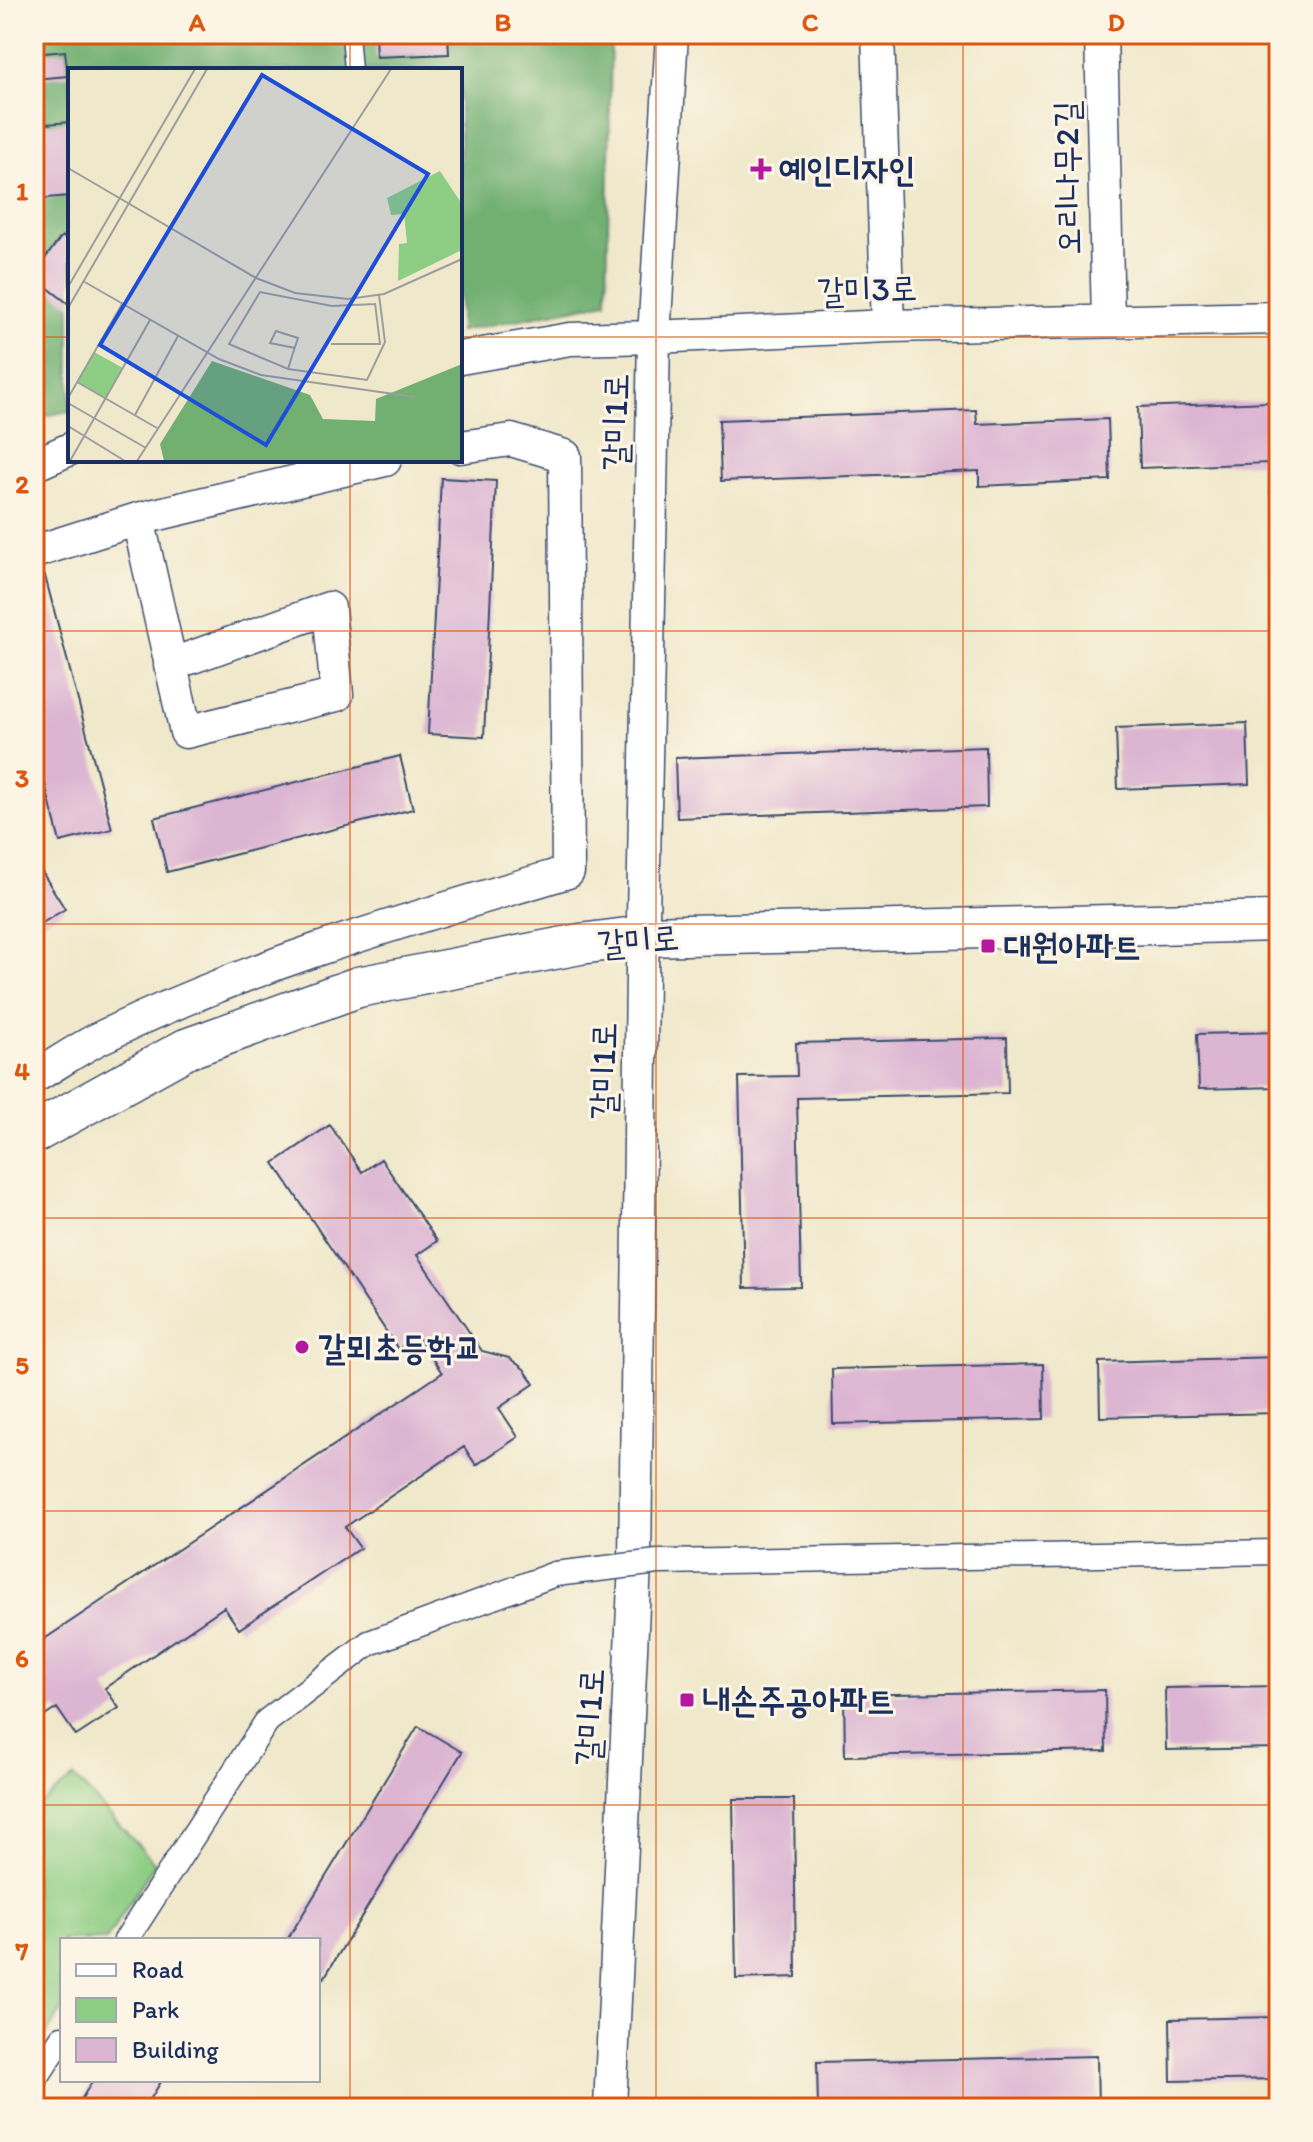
<svg xmlns="http://www.w3.org/2000/svg" width="1313" height="2142" viewBox="0 0 1313 2142" font-family="Itim,'Poor Story',sans-serif">
  <rect width="100%" height="100%" fill="#fcf5e5"/>
  <filter id="ink" filterUnits="userSpaceOnUse"><feTurbulence type="fractalNoise" baseFrequency=".0125" numOctaves="2"/><feDisplacementMap in="SourceGraphic" scale="16" xChannelSelector="R" yChannelSelector="G"/><feConvolveMatrix kernelMatrix="1 2 1 2 8 2 1 2 1" color-interpolation-filters="sRGB"/></filter>
  <filter id="wash" filterUnits="userSpaceOnUse"><feTurbulence type="fractalNoise" baseFrequency=".006" numOctaves="4" result="noise"/><feDisplacementMap in="SourceGraphic" scale="32" xChannelSelector="R" yChannelSelector="G"/><feGaussianBlur stdDeviation="1.8" result="paint"/><feColorMatrix in="noise" values="0 0 0 0 0 0 0 0 0 0 0 0 0 0 0 0 0 1.4 0 .05"/><feComposite in="paint" operator="in"/></filter>
  <g filter="url(#wash)">
    <rect width="100%" height="100%" fill="#f0e8ca"/>
    <path fill="#8ecd84" stroke="#547e71" stroke-width="2" d="M74,1777l81,86 -49,77h-44v70l-28,44v-245z"/>
    <path fill="#72b072" stroke="#467068" stroke-width="2" d="M34,34h577l-4,268 -147,29v-261h-390v341l-36,7z"/>
    <g id="blocks">
      <path fill="#dcb5d3" d="M375,34h73l1,20 -73,3z
        M65,51l3,25 -34,3v-25z
        M70,122v74l-36,3v-74z
        M62,236l8,6v63l-36,-28v-4z
        M1269,402l1,30 9,-1v62h-9l-1,-30 -129,5 -2,-61z
        M976,410l1,14 131,-5 2,61 -131,6v-15l-258,10 -2,-61z
        M441,478l55,3 -12,256 -56,-3z
        M45,576l67,253 -52,13 -26,-100v-163z
        M1247,723l2,61 -131,5 -2,-61z
        M986,747l1,60 -310,11 -2,-60z
        M400,756l13,53 -246,63 -13,-54z
        M37,864l28,45 -31,19v-62z
        M1279,1032v55l-80,2 -2,-55z
        M1007,1038l1,55 -211,5 4,189 -57,1 -5,-211 58,-1 -1,-33z
        M330,1125l32,47 19,-13 56,82 -20,14 65,96 27,7 15,11 10,15 -35,24 19,29 -42,28 -12,-18 -119,80 15,21 -121,81 -15,-22 -119,81 14,20 -43,28 -19,-28 -20,13 -3,-5v-70l408,-273 -25,-37 -19,13 -124,-186z
        M1279,1357v56l-179,4 -1,-55z
        M1043,1364l1,55 -211,5 -1,-55z
        M1279,1686v62l-113,2 -1,-62z
        M1105,1690l1,61 -261,5 -1,-61z
        M418,1726l44,26 -138,226 -6,-4v-34h-31z
        M733,1799h61l2,178 -60,2z
        M1279,2017v62l-108,2 -1,-62z
        M1097,2056l1,52h-280l-1,-46z
        M93,2080h69l-17,28h-69z"/>
    </g>
  </g>
  <g filter="url(#ink)">
    <use href="#blocks" fill-opacity="0" stroke="#3b4b6e" stroke-width="2"/>
    <g fill="none" stroke-linecap="round" stroke-linejoin="round">
      <defs>
        <path id="service" d="M350,34l3,36"/>
        <path id="pedestrian" d="M658,1562l621,-10
          M126,1940l141,-219 102,-78 186,-69
          M34,2081l28,-43"/>
        <path id="minor" d="M878,34l10,292
          M1101,34l7,287
          M460,358l110,-19 84,-2 234,-11 391,-8
          M34,465l36,-16
          M34,552l104,-33
          M170,665l159,-57 8,87 -151,37 -48,-213 247,-59
          M34,1077c23,-13 45,-29 68,-40 149,-73 307,-118 466,-165l-3,-416 -54,-16 -51,7
          M610,2108l25,-545 7,-592 12,-634 18,-303"/>
        <path id="tertiary" d="M34,1133l152,-84 172,-62 222,-43 63,-8 636,-15"/>
      </defs>
      <use href="#service" stroke="#3b4b6e" stroke-width="19"/>
      <use href="#pedestrian" stroke="#3b4b6e" stroke-width="27"/>
      <use href="#minor" stroke="#3b4b6e" stroke-width="35"/>
      <use href="#tertiary" stroke="#3b4b6e" stroke-width="43"/>
      <use href="#service" stroke="#fff" stroke-width="16"/>
      <use href="#pedestrian" stroke="#fff" stroke-width="24"/>
      <use href="#minor" stroke="#fff" stroke-width="32"/>
      <use href="#tertiary" stroke="#fff" stroke-width="40"/>
      <defs>
        <path id="pedestrian-bridge" d="M555,1574l103,-12"/>
      </defs>
      <use href="#pedestrian-bridge" stroke="#3b4b6e" stroke-width="27" stroke-linecap="butt"/>
      <use href="#pedestrian-bridge" stroke="#fff" stroke-width="24"/>
    </g>
  </g>
  <path fill="none" stroke="#de5710" stroke-width="2" stroke-opacity="0.55" d="M350,34v36M656,34v2074M963,34v2074M34,337h36M460,337h819M350,460v1648M34,631h1245M34,924h1245M34,1218h1245M34,1511h1245M34,1805h1245"/>
  <g fill="#b5179e" stroke="#fcf5e5" stroke-width="3">
    <path d="M757 157h8v8h8v8h-8v8h-8v-8h-8v-8h8z"/>
    <rect x="980" y="938" width="16" height="16" rx="4"/>
    <circle cx="302" cy="1347" r="8"/>
    <rect x="679" y="1692" width="16" height="16" rx="4"/>
  </g>
  <g text-anchor="middle" stroke-width="6" stroke-linejoin="round" paint-order="stroke">
    <g font-size="34" font-weight="bold" fill="#1b2f5e" stroke="#fcf5e5" text-anchor="start">
      <text x="779" y="181">예인디자인</text>
      <text x="1004" y="958">대원아파트</text>
      <text x="318" y="1359">갈뫼초등학교</text>
      <text x="703" y="1712">내손주공아파트</text>
    </g>
    <g font-size="34" fill="#1b2f5e" stroke="#fcf5e5">
      <text transform="translate(1067 178) rotate(-91)" y="12">오리나무2길</text>
      <text transform="translate(867 289) rotate(-2)" y="12">갈미3로</text>
      <text transform="translate(615 422) rotate(-89)" y="12">갈미1로</text>
      <text transform="translate(638 940) rotate(-5)" y="12">갈미로</text>
      <text transform="translate(603 1071) rotate(-89)" y="12">갈미1로</text>
      <text transform="translate(589 1717) rotate(-87)" y="12">갈미1로</text>
    </g>
  </g>
  <g transform="translate(68 68)">
    <rect width="394" height="394" fill="#f0e8ca"/>
    <path d="M372,103l22,33v46l-64,31 1,-37 8,-1 -3,-29 -13,1 -4,-17zM26,284l29,16 -18,31 -28,-17z" fill="#8ecd84"/>
    <path d="M144,293l98,34 13,24 52,2 1,-22 86,-35v97h-298l-4,-17z" fill="#72b072"/>
    <path fill="none" stroke="#9b9e9f" stroke-width="2" d="M0,100l188,110 39,15 53,6 36,-5 78,-35M15,213l136,78 42,16 154,22M0,219l127,-218M0,240l139,-239M263,276h49l-5,-41M227,280l-25,-5 6,-12 22,7 -5,15 -5,16 -59,-25 31,-52 72,14 43,-2M220,301l79,11 18,-38 -6,-47M9,314l80,46M0,330l54,-94M0,335l78,45M67,347l43,-79M0,358l57,35M2,393l80,-141M69,393l254,-392"/>
    <path fill="#1d4ed8" fill-opacity="0.15" stroke="#1d4ed8" stroke-width="4" d="M194,7l166,99 -162,271 -166,-100z"/>
    <rect width="394" height="394" fill="none" stroke="#1b2f5e" stroke-width="4"/>
  </g>
  <rect width="1313" height="2142" fill="none" stroke="#fcf5e5" stroke-width="88"/>
  <rect x="60" y="1938" width="260" height="144" fill="#fcf5e5" stroke="#a2a6af" stroke-width="2"/>
  <rect x="76" y="1964" width="40" height="12" fill="#ffffff" stroke="#a2a6af" stroke-width="2"/>
  <text x="132" y="1978" font-size="24" fill="#1b2f5e">Road</text>
  <rect x="76" y="1998" width="40" height="24" fill="#8ecd84" stroke="#a2a6af" stroke-width="2"/>
  <text x="132" y="2018" font-size="24" fill="#1b2f5e">Park</text>
  <rect x="76" y="2038" width="40" height="24" fill="#dcb5d3" stroke="#a2a6af" stroke-width="2"/>
  <text x="132" y="2058" font-size="24" fill="#1b2f5e">Building</text>
  <rect x="44" y="44" width="1225" height="2054" fill="none" stroke="#de5710" stroke-width="3"/>
  <g font-size="26" text-anchor="middle" font-weight="bold" fill="#de5710">
    <text x="197" y="31">A</text>
    <text x="503" y="31">B</text>
    <text x="810" y="31">C</text>
    <text x="1116" y="31">D</text>
    <text x="22" y="200">1</text>
    <text x="22" y="493">2</text>
    <text x="22" y="787">3</text>
    <text x="22" y="1080">4</text>
    <text x="22" y="1374">5</text>
    <text x="22" y="1667">6</text>
    <text x="22" y="1960">7</text>
  </g>
</svg>
